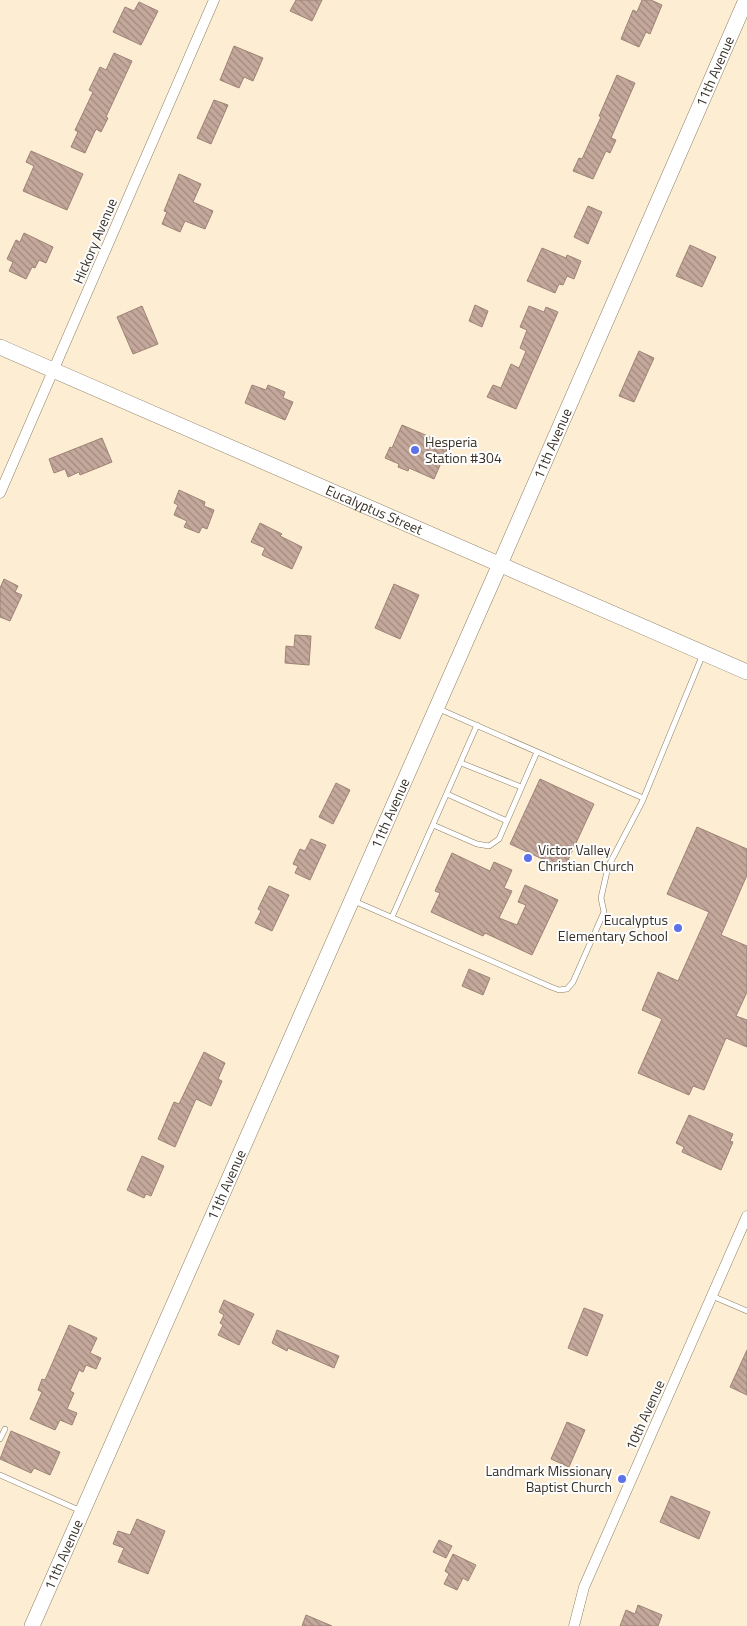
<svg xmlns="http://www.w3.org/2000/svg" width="747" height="1626" viewBox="0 0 747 1626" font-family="'Titillium Web',sans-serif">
  <defs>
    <pattern id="building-back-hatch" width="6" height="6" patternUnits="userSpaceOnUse" patternTransform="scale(1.25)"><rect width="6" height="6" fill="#c4a89b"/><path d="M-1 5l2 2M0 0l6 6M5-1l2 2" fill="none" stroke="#a0897e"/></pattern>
  </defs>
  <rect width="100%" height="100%" fill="#fdeed3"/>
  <path fill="url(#building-back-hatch)" stroke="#9d8376" d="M296,0h26l-10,21 -22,-10z
    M642,0h9l11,5 -12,29 -4,-2 -7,15 -18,-8 12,-29 4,2z
    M139,2l19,9 -17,34 -28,-13 12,-25 9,4z
    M234,46l29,12 -10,23 -9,-4 -5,11 -19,-8z
    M114,53l18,8 -26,56 2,1 -7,14 -5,-3 -11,24 -14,-6 7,-15 -3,-2 18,-38 -4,-2 11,-23 6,3z
    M617,75l18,8 -24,55 5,2 -6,13 -4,-2 -13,28 -20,-8 6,-13 3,1 19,-42 -2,-1z
    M214,100l14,5 -17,39 -14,-6z
    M31,151l52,23 -16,36 -44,-19 11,-25 -8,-4z
    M179,174l22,10 -8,18 20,9 -8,18 -20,-8 -5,11 -18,-8 5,-12 -3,-1z
    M588,206l14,6 -14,32 -14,-7z
    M24,233l29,14 -7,16 -7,-3 -4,8 -3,-1 -6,12 -17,-8 4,-9 -6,-3 9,-19 4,2z
    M690,245l26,12 -14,30 -26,-11z
    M542,248l24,10 1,-3 14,6 -7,18 -7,-3 -4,9 -4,-1 -4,9 -28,-12z
    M475,305l13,6 -6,16 -13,-6z
    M142,306l16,38 -25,10 -16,-37z
    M529,306l15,6 2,-5 12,5 -42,97 -29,-12 6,-12 8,3 10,-24 8,4 7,-17 -6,-3 7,-18 -7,-3z
    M639,351l15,7 -20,44 -15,-6z
    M252,385l14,5 2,-5 17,7 -2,6 10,4 -8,18 -40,-17z
    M402,425l47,20 -15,34 -25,-11 -1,3 -10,-4 1,-3 -14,-6 5,-11 2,1z
    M102,438l10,24 -32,13 -1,-3 -11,5 -3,-8 -11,4 -5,-14z
    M179,490l26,12 -1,4 10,4 -7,19 -5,-2 -3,6 -15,-6 3,-6 -13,-6 4,-10 -4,-2z
    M260,523l22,11 -2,2 22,11 -10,22 -30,-14 3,-7 -14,-6z
    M4,579l14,7 -3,6 7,3 -12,26 -10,-4v-29z
    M394,584l25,11 -19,44 -25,-11z
    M295,635l16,1 -2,29 -24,-2 1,-17 8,1z
    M540,779l54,25 -30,65 -54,-25z
    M336,783l14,7 -17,34 -14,-7z
    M697,827l50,22v26l-26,60 26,11v46l-11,24 11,4v27l-21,-9 -22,52 -11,-4 -4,9 -51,-22 24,-54 -20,-9 16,-38 20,9 31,-69 -42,-18z
    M311,839l15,6 -16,35 -15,-7 3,-7 -5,-2 7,-15 5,2z
    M452,853l38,18 4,-9 18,8 -8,18 8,3 -13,27 18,7 9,-20 -8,-3 7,-17 33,15 -26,55 -47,-22 -2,3 -52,-24 9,-19 -5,-2z
    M269,886l20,9 -17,36 -17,-8 6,-12 -3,-2z
    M469,969l21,9 -7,17 -21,-9z
    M204,1052l21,11 -7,16 4,2 -11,25 -15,-7 -21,48 -17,-8 16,-37 5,2z
    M689,1115l44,19 -3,7 3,1 -12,28 -39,-18 2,-5 -8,-4z
    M142,1156l22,10 -13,30 -5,-2 -2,4 -17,-8z
    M224,1300l30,14 -15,31 -21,-10 5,-10 -3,-2 4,-8 -5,-3z
    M584,1308l19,7 -16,41 -19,-8z
    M69,1325l28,13 -7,15 11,5 -5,11 -10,-4 -3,7 -4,-2 -9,21 4,2 -7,16 10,4 -5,12 -12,-5 -5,10 -25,-11 12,-27 -4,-2 4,-11 3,1z
    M277,1330l62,26 -5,12 -46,-20 -1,3 -15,-8z
    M747,1350v45l-17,-8z
    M567,1422l18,8 -16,37 -18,-8z
    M11,1431l49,21 -10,23 -16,-7 -3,5 -31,-14z
    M671,1496l39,16 -11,27 -39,-17z
    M137,1519l28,12 -17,43 -30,-12 6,-14 -11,-4 5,-13 12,4z
    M439,1540l13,6 -6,12 -13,-6z
    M453,1554l23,11 -8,16 -5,-3 -6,12 -13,-6 5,-10 -4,-3z
    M638,1605l24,10 -4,11h-38l6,-16 9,4z
    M306,1615l26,11h-30z"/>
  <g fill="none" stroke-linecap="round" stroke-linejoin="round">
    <defs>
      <path id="service" d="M439,709l204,89
        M461,763l60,24
        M447,794l60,27
        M433,825l44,19 12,2 10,-7 38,-87
        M354,901l197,86 8,3 8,-1 6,-7 31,-70 -3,-14 7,-31 34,-65 61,-148
        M392,917l85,-192
        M712,1296l35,15
        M0,1439l5,-10
        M0,1475l81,36"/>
      <path id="minor" d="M0,493l214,-493
        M574,1626l10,-39 163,-371"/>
      <g id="secondary">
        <path id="s1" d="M0,347l747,325"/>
        <path id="s2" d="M32,1626l468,-1062 246,-564"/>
      </g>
    </defs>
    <use href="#service" stroke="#8b7e66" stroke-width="6"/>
    <use href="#minor" stroke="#8b7e66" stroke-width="11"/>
    <use href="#secondary" stroke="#8b7e66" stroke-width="16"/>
    <use href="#service" stroke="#fff" stroke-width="5"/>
    <use href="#minor" stroke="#fff" stroke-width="10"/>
    <use href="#secondary" stroke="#fff" stroke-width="15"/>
  </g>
  <g fill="#5d71e8" stroke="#fdfdfd" stroke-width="2">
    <circle cx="415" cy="450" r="5"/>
    <circle cx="528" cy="858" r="5"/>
    <circle cx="678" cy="928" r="5"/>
    <circle cx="622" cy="1479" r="5"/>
  </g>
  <g text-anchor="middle" stroke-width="4" stroke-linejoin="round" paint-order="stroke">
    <g font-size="14" fill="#383228" stroke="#fdfdfd">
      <text dy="5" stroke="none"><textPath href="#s2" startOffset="1698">11th Avenue</textPath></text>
      <text transform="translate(95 241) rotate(-67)" y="5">Hickory Avenue</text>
      <text dy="5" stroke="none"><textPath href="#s2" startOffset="1292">11th Avenue</textPath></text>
      <text dy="5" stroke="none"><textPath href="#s1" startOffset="408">Eucalyptus Street</textPath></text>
      <text dy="5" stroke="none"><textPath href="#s2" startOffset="888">11th Avenue</textPath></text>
      <text dy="5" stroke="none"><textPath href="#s2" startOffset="482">11th Avenue</textPath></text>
      <text transform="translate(645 1415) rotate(-66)" y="5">10th Avenue</text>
      <text dy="5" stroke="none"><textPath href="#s2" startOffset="78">11th Avenue</textPath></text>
    </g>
    <g font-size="14" fill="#383228" stroke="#fdfdfd" text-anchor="start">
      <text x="425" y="447">Hesperia<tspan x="425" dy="16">Station #304</tspan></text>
      <text x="538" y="855">Victor Valley<tspan x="538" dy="16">Christian Church</tspan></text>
      <text x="668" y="925" text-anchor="end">Eucalyptus<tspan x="668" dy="16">Elementary School</tspan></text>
      <text x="612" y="1476" text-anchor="end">Landmark Missionary<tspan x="612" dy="16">Baptist Church</tspan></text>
    </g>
  </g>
</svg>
